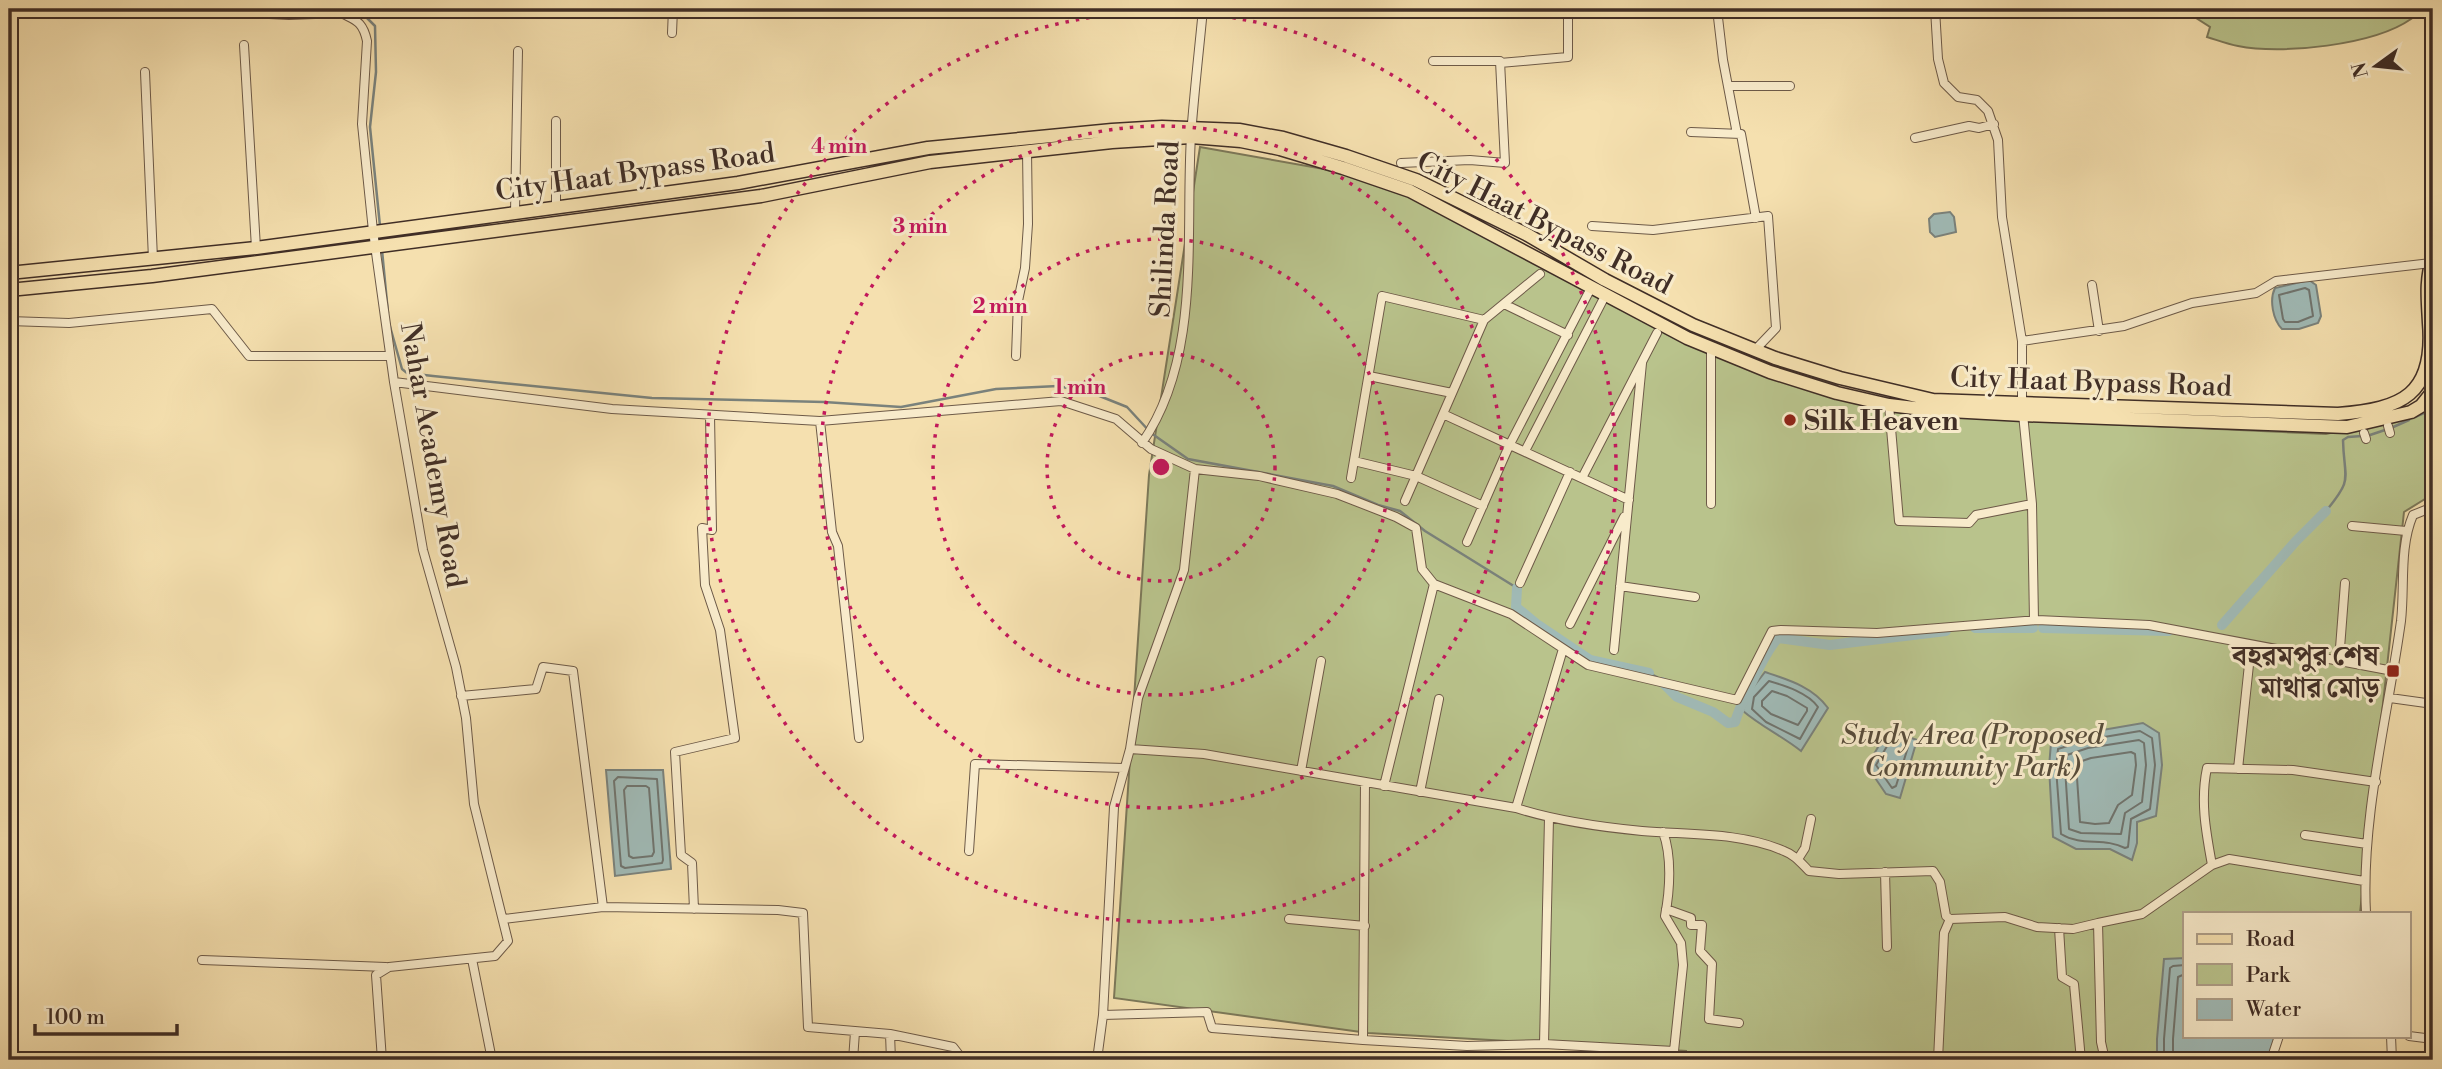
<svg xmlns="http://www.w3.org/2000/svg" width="2442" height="1069" viewBox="0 0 2442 1069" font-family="'Libre Bodoni','Noto Serif Bengali',serif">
  <rect width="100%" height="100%" fill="#f5e0af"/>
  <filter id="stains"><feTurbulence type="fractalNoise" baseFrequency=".00286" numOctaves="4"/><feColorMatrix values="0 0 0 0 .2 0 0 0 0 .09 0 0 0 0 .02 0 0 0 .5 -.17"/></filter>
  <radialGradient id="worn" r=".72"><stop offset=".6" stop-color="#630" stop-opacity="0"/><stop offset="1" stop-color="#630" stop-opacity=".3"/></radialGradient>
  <path fill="#b9c38c" stroke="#7c7859" stroke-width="2" d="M2182,9h228l-4,4 5,6c-37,26 -129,36 -173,27 -11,-2 -21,-6 -31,-9l3,-10z
    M1200,147l169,30 178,88 145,75 184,66 212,17 238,11 105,-24 2,-4v88l-29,18 -44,401h-175v123l85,24h-584v-9l-318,-18 -254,-35 35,-523z"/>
  <path fill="#a0bab6" stroke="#7a827c" stroke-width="2" d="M1950,212l4,5 2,15 -21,5 -5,-5 -1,-13 5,-5z
    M2309,280l7,5 5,31 -3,7 -19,6h-17c-9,-9 -13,-29 -7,-41z
    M1765,672c24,8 48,15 63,36l-27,43c-19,-15 -39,-24 -58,-40l5,-17z
    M2143,723l16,10 3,32 -6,51 -19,6v21l-5,17 -22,-11h-34l-23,-12 -4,-70 2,-24 34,-10z
    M1888,730l29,10 -17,58 -14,-4 -19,-28z
    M606,770h57l8,99 -56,7z
    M2185,958v78h92l-9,24h-111v-21l7,-80z"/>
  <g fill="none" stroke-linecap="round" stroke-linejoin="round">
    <path stroke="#70746e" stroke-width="2" d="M2305,288l4,2 4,26 -15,6h-13l-2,-3 -4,-24z
      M1769,681c17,5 39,12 49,26l-18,32 -34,-17 -14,-13 2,-12z
      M1772,691l15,5 20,12v3l-9,14 -27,-11 -9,-8v-5z
      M2140,731l12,7 3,27 -5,44 -19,10 -3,28 -3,1c-21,-11 -43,-1 -64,-14l-5,-66 2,-19 28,-9z
      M1894,739l12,4 2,4 -12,39 -4,2 -16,-23 14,-24z
      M2139,740l5,3 2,22 -4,37 -17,11 -4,21 -40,-1 -12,-4 -4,-61 2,-13 21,-7z
      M2131,752l4,2 1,11 -4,30 -14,10 -9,18 -14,1 -15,-2 -4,-59 15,-5z
      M618,777l39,2 6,81 -1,3 -37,5 -4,-2 -7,-85z
      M627,786h19l3,2 5,64 -2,4 -19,2 -4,-2 -5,-66z
      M2164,1060v-21l6,-71 3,-2 12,-1
      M2173,1060v-21l5,-62 7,-3"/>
    <path stroke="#7a827c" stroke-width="2.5" d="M346,9l19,7 10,10 1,46 -6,55 10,99
      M382,250l6,63
      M389,323l13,46 5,4 26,3 219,22 172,4 77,5 95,-18 62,-3 34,7 35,14 24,26 37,26 145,27 45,19 22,6 25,20 92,57
      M2415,417l18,-8
      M2391,428l18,-8
      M2370,435l15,-5
      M2326,511c28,-34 18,-30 17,-71l5,-3 14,-1
      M1649,673l8,4"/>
    <path stroke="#a0bab6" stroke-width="10" d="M1517,588l-1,19 22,18 52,35 59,13
      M2222,625l74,-84 30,-30
      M1975,628h58
      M2043,628l126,3
      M1662,682l15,15 36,15 15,11 7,-1c6,-19 30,-70 43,-84l52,7 116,-14"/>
    <defs>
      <path id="street" d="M169,9l120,6 52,-2
        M335,9c17,12 27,8 32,32l-5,83 11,107 21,151 29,168 33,117 10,51 8,86 34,137 -13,15 -106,11 -13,8 6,85
        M1717,9l6,51 14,74
        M1935,9l3,50 6,24 14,14 19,3 11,11 10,29 4,77 20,124v63l10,100 2,116
        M9,13l138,-4
        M672,33l1,-24
        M244,45l12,203
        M1500,63l68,-6v-48
        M145,72l8,187
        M1728,86h62
        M1691,132l50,2 15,84
        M1915,138l54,-12 10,2 15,-4
        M1401,163l69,-3 35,3 -5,-102h-67
        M556,207v-86
        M515,212l3,-161
        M1592,226l61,4 115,-14 8,112 -21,22
        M2092,285l7,46
        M1504,304l64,31
        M9,321l60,2 143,-14 37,47h141
        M2022,341l102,-15 68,-23 64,-10 20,-12 155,-18
        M1016,356l2,-55 7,-33 3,-44 -1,-73
        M1369,376l83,17
        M394,382l218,27 208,12 241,-20 55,18 35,30 44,20 64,7 78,18 59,23 20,11 6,41 12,15 77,30 77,51 149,35 35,-69 9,-1 96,3 160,-13 112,5 244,46
        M1889,405l10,116 70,2 7,-8 56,-11
        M1443,414l186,86
        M820,421l12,111 6,14 21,192
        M2388,426l2,7
        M2364,433l2,6
        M1142,443c60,-86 43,-208 49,-307 3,-42 8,-85 12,-127
        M1525,451l81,-157
        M1354,461l62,15 67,30
        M1351,478l31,-182 102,24
        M1582,478l75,-145
        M1405,501l79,-181 56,-46
        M1711,504v-157
        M2352,526l54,5
        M1467,542l42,-96 83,-160
        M1520,583l50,-111
        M1620,586l75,11
        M1570,624l54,-107
        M1614,650l28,-287
        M2339,661l6,-78
        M461,696l75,-7 7,-22 30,4 30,236
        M2390,698l43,6
        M1130,749l74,5 312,54c41,13 84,19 126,23 46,4 99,1 142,20 11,4 17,12 25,20l30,3 94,-3 7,11 6,34 4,3 55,-2 32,10 36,2 25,-6 44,-9 70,-49 17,-6 135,22
        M2238,769l12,-114
        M1301,771l20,-110
        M1365,782l-2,258 104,6 77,-2 5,-226
        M1384,786l50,-202
        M1420,792l19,-93
        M1516,808l47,-159
        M1663,832c9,24 7,58 2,84l16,27 2,22 -9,86 3,9
        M2305,835l62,9
        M969,851l6,-87 149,4
        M1798,859l7,-11 6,-29
        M2212,865c-6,-33 -12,-64 -5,-97l86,2 83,12
        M1885,872l2,75
        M694,909l-2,-46 -11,-8 -6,-103 60,-14 -15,-108 -15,-45 -3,-57 10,2 -2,-115
        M1666,909l25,9v7h11l-2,26 12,13 -3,55 30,4
        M2366,913c-5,-95 22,-198 35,-292 4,-35 -2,-73 12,-106l20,-8
        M504,919l99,-12 175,3 25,3 5,114 82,7 63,13 10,13
        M1289,919l76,7
        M2098,923l3,119 4,18
        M2059,928l3,49 12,7 7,76
        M472,959l20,101
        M202,960l184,7
        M1103,1015l104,-3 5,16 151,12
        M890,1034l1,26
        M2391,1036l1,24
        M2409,1036l24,3
        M1544,1044l130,7
        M1863,1058h45l11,2
        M853,1060l2,-28
        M1097,1060l6,-45 11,-208 16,-58 8,-51 46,-128 11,-101
        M1938,1060l6,-127 6,-14
        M2271,1060l8,-24"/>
      <path id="primary" d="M9,273l247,-25 482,-65 190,-35 184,-18 50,-3 77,3 44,8 63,18 70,24 110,54 79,46 88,45 82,33 65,20 93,22 405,14c64,-5 97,-19 91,-91 -1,-22 -4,-43 4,-65
        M9,290l143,-14 609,-80 169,-34 182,-20 79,-5 50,4 39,8 63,19 67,23 277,147 83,34 67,21 52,12 42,5 92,5 324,12 64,-15 10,-6 12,-15"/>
    </defs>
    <use href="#street" stroke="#6d5a48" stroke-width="10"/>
    <use href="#primary" stroke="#402e26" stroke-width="15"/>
    <use href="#street" stroke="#f8ebcb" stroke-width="8"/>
    <use href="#primary" stroke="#f5e0af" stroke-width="12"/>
  </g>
  <g fill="none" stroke="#c2185b" stroke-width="3.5" stroke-dasharray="3.5 7">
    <circle cx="1161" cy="467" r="114"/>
    <circle cx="1161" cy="467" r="228"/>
    <circle cx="1161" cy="467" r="341"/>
    <circle cx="1161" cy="467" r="455"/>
  </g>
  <g fill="#8f2418" stroke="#f8ebcb" stroke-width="2.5">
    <circle cx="1790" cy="420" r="7"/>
    <rect x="2386" y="664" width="14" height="14" rx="3.5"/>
  </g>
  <g text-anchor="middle" stroke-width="6" stroke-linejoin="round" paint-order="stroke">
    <g font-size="28" fill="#402e26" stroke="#f8ebcb">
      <text transform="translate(635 171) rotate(-8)" y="10">City Haat Bypass Road</text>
      <text transform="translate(1545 222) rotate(27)" y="10">City Haat Bypass Road</text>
      <text transform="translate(1164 229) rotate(-87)" y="10">Shilinda Road</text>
      <text transform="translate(2091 381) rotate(2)" y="10">City Haat Bypass Road</text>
      <text transform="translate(434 455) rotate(80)" y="10">Nahar Academy Road</text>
    </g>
    <g font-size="28" font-weight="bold" fill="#402e26" stroke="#f8ebcb" text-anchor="start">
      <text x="1804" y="430">Silk Heaven</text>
      <text x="2379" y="665" text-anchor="end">বহরমপুর শেষ<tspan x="2379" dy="32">মাথার মোড়</tspan></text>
    </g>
    <g font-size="28" font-style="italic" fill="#584c3a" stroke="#f8ebcb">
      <text x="1972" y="744">Study Area (Proposed<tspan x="1972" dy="32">Community Park)</tspan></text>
    </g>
  </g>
  <circle cx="1161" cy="467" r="10" fill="#c2185b" stroke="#f8ebcb" stroke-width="3.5"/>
  <g font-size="21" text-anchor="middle" font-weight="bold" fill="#c2185b" stroke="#f8ebcb" stroke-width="6" stroke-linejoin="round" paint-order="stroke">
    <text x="839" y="153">4 min</text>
    <text x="920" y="233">3 min</text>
    <text x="1000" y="313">2 min</text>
    <text x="1080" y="394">1 min</text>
  </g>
  <rect width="2442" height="1069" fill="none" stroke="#f5e0af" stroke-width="35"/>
  <rect x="10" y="10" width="2421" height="1048" fill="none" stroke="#402e26" stroke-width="3.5"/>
  <rect x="18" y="18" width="2407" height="1034" fill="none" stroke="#402e26" stroke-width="2"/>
  <rect x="2183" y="912" width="228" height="126" fill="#f8ebcb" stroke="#ae9f89" stroke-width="2"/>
  <rect x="2197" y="934" width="35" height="10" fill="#f5e0af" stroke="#ae9f89" stroke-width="2"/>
  <text x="2246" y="946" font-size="21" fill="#402e26">Road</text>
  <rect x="2197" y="964" width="35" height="21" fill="#b9c38c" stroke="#ae9f89" stroke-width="2"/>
  <text x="2246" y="982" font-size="21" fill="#402e26">Park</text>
  <rect x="2197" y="999" width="35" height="21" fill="#a0bab6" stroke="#ae9f89" stroke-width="2"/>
  <text x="2246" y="1016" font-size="21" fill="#402e26">Water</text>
  <g transform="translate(2376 66) rotate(255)" stroke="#f8ebcb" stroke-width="5" paint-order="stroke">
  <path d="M0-5L12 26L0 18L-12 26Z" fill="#402e26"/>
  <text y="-10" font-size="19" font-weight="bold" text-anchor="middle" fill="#402e26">N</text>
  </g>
  <path d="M35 1024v10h142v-10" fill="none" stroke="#402e26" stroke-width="3.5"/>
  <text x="46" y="1024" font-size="21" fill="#402e26" stroke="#f8ebcb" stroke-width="5" paint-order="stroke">100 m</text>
  <rect width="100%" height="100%" filter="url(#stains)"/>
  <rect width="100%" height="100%" fill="url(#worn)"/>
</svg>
